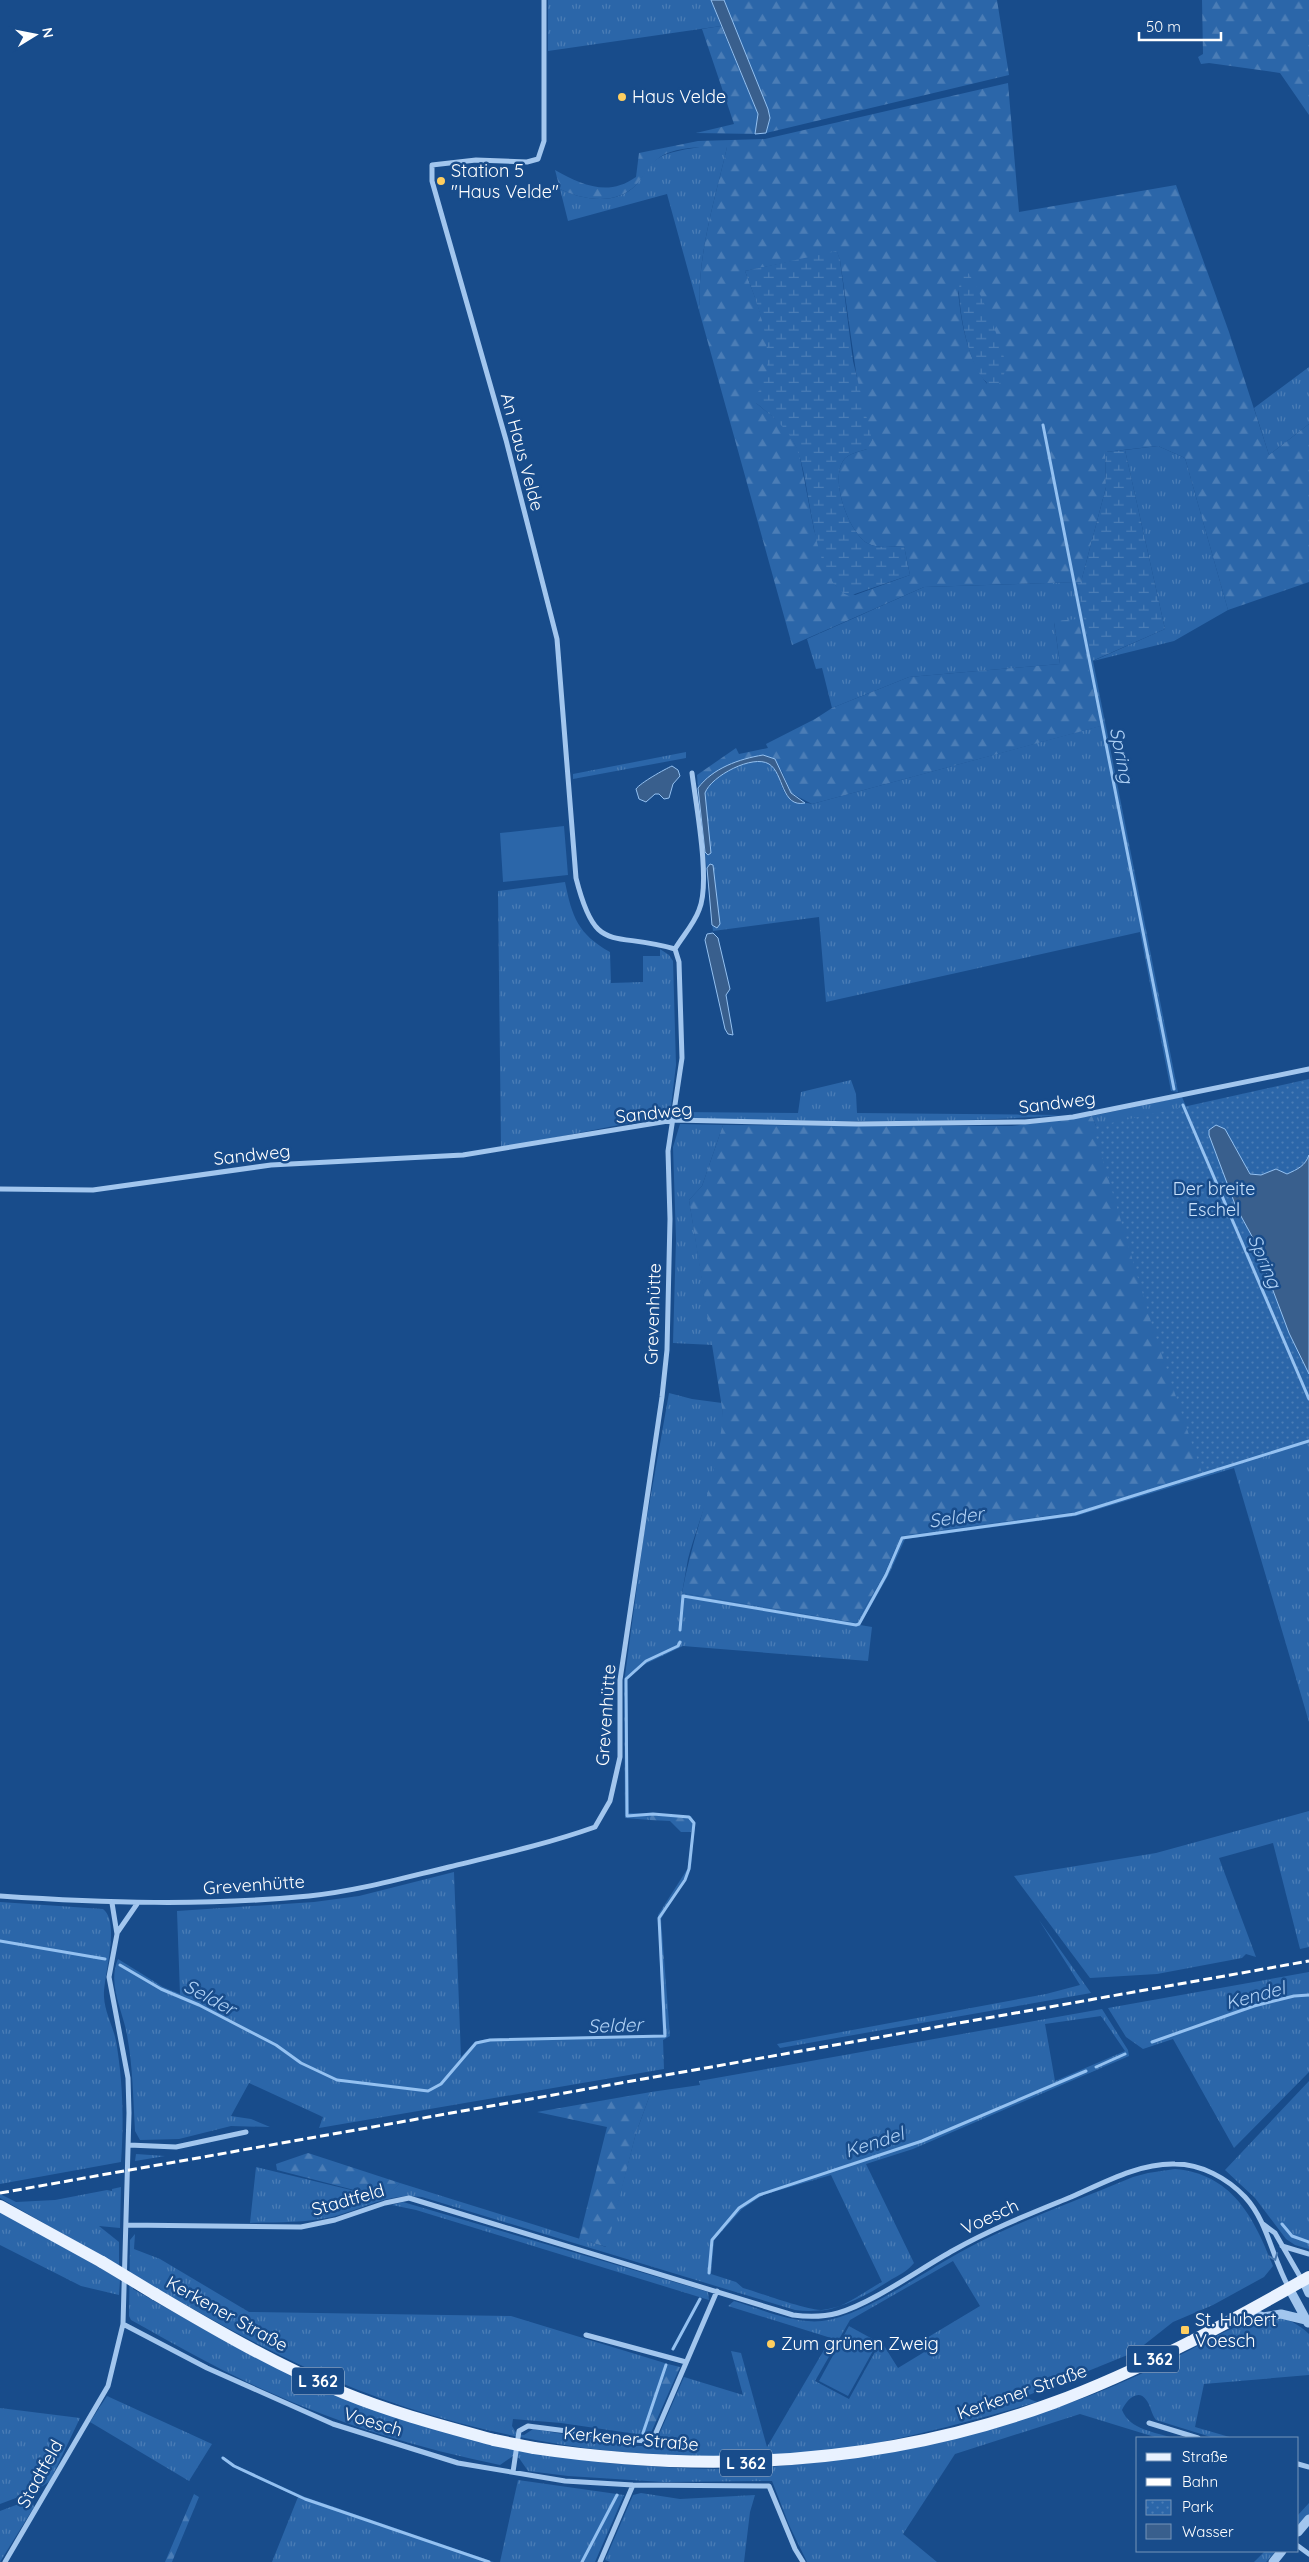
<svg xmlns="http://www.w3.org/2000/svg" width="1309" height="2562" viewBox="0 0 1309 2562" font-family="Quicksand,sans-serif">
  <defs>
    <pattern id="grass-tufts" width="24" height="20" patternUnits="userSpaceOnUse" patternTransform="scale(1.25)"><rect width="24" height="20" fill="#2b66a9"/><path d="M3 7l-1-3M5 7V3M7 7l1-3M15 17l-1-3M17 17v-4M19 17l1-3" fill="none" stroke="#4b7db6"/></pattern>
    <pattern id="forest-firs" width="22" height="20" patternUnits="userSpaceOnUse" patternTransform="scale(1.25)"><rect width="22" height="20" fill="#2b66a9"/><path d="M5 1l3.5 6h-7zM16 11l3.5 6h-7z" fill="#4b7db6"/></pattern>
    <pattern id="wetland-marsh" width="20" height="14" patternUnits="userSpaceOnUse" patternTransform="scale(1.25)"><rect width="20" height="14" fill="#2b66a9"/><path d="M1 5h8M5 5V1M11 12h8M15 12V8" fill="none" stroke="#4b7db6"/></pattern>
    <pattern id="park-dots" width="8" height="8" patternUnits="userSpaceOnUse" patternTransform="scale(1.25)"><rect width="8" height="8" fill="#2b66a9"/><path d="M2 2h.1M6 6h.1" fill="none" stroke="#4b7db6" stroke-width="1.8" stroke-linecap="round"/></pattern>
  </defs>
  <rect width="100%" height="100%" fill="#184c8b"/>
  <path fill="url(#grass-tufts)" fill-rule="evenodd" d="M548,0h163l10,26 -173,25z
    M700,147h27c-12,53 -31,111 -27,167l-33,-120 -99,27 -8,-32c23,11 56,17 76,-4 6,-7 10,-16 16,-22 13,-12 32,-13 48,-16z
    M1309,367v57l-40,31 -15,-47z
    M1158,446l27,12 43,152 -54,31 -81,20 85,431 -7,-1 -31,-159 -314,70 -7,-85 -106,14 -8,-79 3,3 -3,-62c6,-17 49,-40 66,-28 10,8 8,26 19,33 7,5 14,4 22,6l288,-78 -46,-104 6,42 -151,13 -77,31 -10,-40 -6,1 -9,-30 117,-52 153,-5 16,79 72,-32 -40,-179z
    M686,752v6l-113,21v-5z
    M565,882c7,35 13,52 45,70l1,31 32,-1v-26h17v-7l9,6 4,6 3,104 -6,50 -169,33 -3,-257z
    M851,1080l5,14 1,19 204,2c-124,10 -250,5 -375,4l-7,-7 119,1 3,-21z
    M1182,1097l127,295v330l-75,-254 -158,48 -171,23 -16,35 -29,51 12,2 -4,34 -185,-15 -46,22 -10,11 2,134 62,3 4,7 -4,45 -30,51 9,117 -7,4 1,29 -345,59 4,-11 -74,-34 -18,33 20,3 19,8 -39,-1 -52,13 -39,1 -5,-9c-2,-32 -2,-64 -8,-96 -4,-24 -20,-51 -9,-76l45,28 17,7 -3,-83 137,-9 45,-6 95,-24 7,185 14,-15 11,-3 177,-4 -5,-120 30,-47 5,-44 -4,-6 -39,-3v5l-25,-2 -1,-135 20,-149 25,-141 23,6 30,4c7,53 -21,106 -34,156 -2,11 -4,23 -6,34l174,30 28,-48 17,-39 174,-24 96,-200 -79,-196z
    M680,1124l43,1 -21,61 -13,14 24,145 -40,-2 3,-104 -3,-92z
    M1309,1811v136l-9,2 -27,-106 -54,15 37,99 -10,-3 -4,4 -85,16 -67,4 -76,-102 142,-23z
    M0,1902l103,7c18,14 0,67 1,88 1,16 9,29 12,44 7,41 8,80 5,121l-121,22z
    M1039,1920l52,73 -311,55 -3,-4 269,-50 34,-9z
    M1309,1972v100l-75,76 -61,-109 -30,10 -17,-12 -18,-29z
    M1102,2009l26,41 1,6 -216,93 -47,15 48,99c-6,8 -17,13 -25,18 -30,19 -58,34 -94,29l-373,-113c-34,-4 -59,12 -90,20 -28,6 -54,5 -82,6l6,-56 128,31 16,-15 206,64 30,-114 15,-41 49,-7 -1,-4zM1101,2016l24,35 -70,30 -10,-57zM831,2175l51,107c-17,9 -37,25 -56,28 -16,2 -65,-17 -83,-22l-7,-6 -25,-8 3,-34 28,-31 21,-14z
    M1309,2081v168l-14,-4 -9,-6 -31,-41 -30,-28z
    M136,2154l29,2 -30,5z
    M1175,2169c57,5 79,48 98,97l-9,11 -51,28 -40,17 -38,30 -111,45 13,5c-69,20 -138,39 -208,49 -41,6 -83,5 -124,5 -135,-1 -273,-30 -396,-87 -61,-28 -118,-61 -176,-94v14l81,46 136,65 256,63c36,2 73,6 109,6 91,0 174,-17 261,-40 38,-10 76,-19 113,-33 34,-13 67,-29 99,-45 23,-12 55,-31 81,-33 15,-2 29,5 40,16v41l-105,9 -9,43 38,11h-19l-58,-18c-5,-7 -5,-13 -9,-19 -9,-14 -21,0 -25,9 8,20 33,22 52,28h-16l-78,-24 -125,40 -52,80 34,28h-130l-18,-37 -17,-44 -109,1 -95,-6 -40,-5 -9,-13 -6,-2 -13,9c-79,-16 -158,-40 -231,-73 -48,-21 -93,-47 -138,-72l-2,-4 1,-76 5,-6 -1,15 26,10 89,53 262,4 157,48 -25,71 -82,-12 -48,-4 -1,7 5,8 7,1 9,-6 103,17h18l30,-69 59,18 -12,-44 10,2 26,94 64,-109 -103,-32 6,-5c27,8 59,23 88,20 43,-5 105,-52 146,-73 53,-28 110,-48 165,-71l15,-4zM953,2261l27,45 -60,36 6,9 -28,17 -17,-27 -32,58 -34,-18 35,-61z
    M121,2187l-1,41 -21,-2 20,16v24l-119,-68v-4l16,8 39,-2 52,-10 5,1v-2z
    M403,2202l305,90 1,8 -293,-90 -24,-5z
    M0,2212l71,38 49,30 -1,15 -38,-9 -81,-41z
    M107,2396l105,48 -23,37 -99,-59z
    M0,2408l80,10 -30,63 -13,9 -37,14z
    M222,2456l13,9 70,32 189,65h-222l26,-65 -65,-30 -12,-9z
    M518,2480l106,15 -29,67h-95z
    M641,2493l39,6 75,-4 -5,17 -6,50h-134l-5,-2 28,-65z
    M32,2499l2,8 -34,55v-51z
    M1309,2503v13l-11,12v-13z
    M1265,2551h11l-10,11h-12z"/>
  <path fill="url(#forest-firs)" fill-rule="evenodd" d="M724,0h273l12,75 -243,58 4,-15z
    M1202,0h107v115l-29,-42 -71,-10 -8,1 -3,-7 5,-3z
    M721,26l37,88 -3,20 -59,-1 38,-9 -32,-95z
    M1008,83l11,129 157,-27 53,147 40,123 40,-31v158l-81,28 -43,-152 -27,-12 -53,6 1,35 -25,95 -157,5 -132,58 -92,-331c-4,-56 15,-114 27,-167 -19,0 -44,-1 -62,7 -14,7 -19,20 -29,31 -21,21 -53,15 -76,4l-5,-19c27,15 53,27 81,7l3,-24 59,-12 67,-2zM837,252l3,8 27,189c-8,3 -19,4 -24,12 -13,19 6,74 26,83 11,5 24,2 35,2l6,29 -55,20 -19,-9 -8,-15 -14,-41 -15,-78 -10,-20 -6,-7 -27,-22c4,-10 9,-20 11,-30 6,-34 -10,-70 -22,-102zM958,290l29,94c-20,-27 -26,-61 -29,-94z
    M1078,619l23,107 -289,78 -21,-11 -9,-22 -19,-16 -60,26 -5,7 -1,-13 39,-27 3,6 29,-6 -2,-4 49,-25 17,-11 77,-31 151,-13 -6,-43z
    M1092,1116l79,196 32,161 -128,39 -174,24 -17,39 -28,48 -174,-30c11,-61 36,-117 41,-179l-34,-214 13,-14 21,-61 289,1z
    M650,1815l39,3 4,6 -2,8h-10l-11,-11 -20,-1z
    M651,2092l-15,41 -29,114 -28,-8 28,-112 -70,-15z
    M308,2153l92,30 -15,15 -108,-28 -1,-6z
    M668,2364l12,3 -30,68h-7z
    M194,2494l5,3 -27,65h-7z"/>
  <path fill="url(#wetland-marsh)" d="M837,251l3,9 13,101 19,79 -5,9c-8,3 -19,4 -24,12 -13,19 6,74 26,83 11,5 24,2 35,2l6,29 -61,21c-37,-14 -38,-111 -51,-144 -8,-23 -24,-34 -42,-49 -1,-11 10,-22 11,-33 3,-35 -10,-67 -22,-99z
    M964,268c12,10 38,76 41,93 1,9 -1,19 -8,25 -26,1 -38,-75 -38,-95 0,-8 2,-15 5,-23z
    M1125,450l40,179 -73,32 -15,-79h4l25,-95 -1,-35z"/>
  <path fill="url(#park-dots)" d="M1309,1079v364l-106,33 -48,-141 -62,-208z"/>
  <path fill="#2b66a9" d="M564,826l4,49 -65,7 -3,-49z
    M849,2326l29,16 -30,54 -29,-15z"/>
  <path fill="#395f8d" stroke="#94c1f1" d="M711,0h13l44,109 2,9 -4,15 -11,1 3,-20z
    M763,755l12,4 16,34 14,10c-24,5 -21,-30 -36,-39 -16,-10 -58,12 -64,29l6,60 -3,2 -3,-3 -7,-64c15,-20 41,-29 65,-33z
    M672,766l6,4 2,6 -7,8 -4,14 -5,1 -5,-5h-4l-9,8 -7,-3 -3,-10c4,-6 29,-20 36,-23z
    M710,864l3,1 7,59 -3,4 -5,-3 -5,-57z
    M713,933l5,5 12,51 -4,6 7,40 -5,-1 -3,-5 -20,-89 2,-6z
    M1216,1125l9,4 25,45 11,1 15,-6 11,5c11,-5 18,-8 22,-19v219l-20,-41 -35,-93 -18,-33 -27,-72v-5z"/>
  <g fill="none" stroke-linecap="round" stroke-linejoin="round">
    <path stroke="#94c1f1" stroke-width="3" d="M1043,425l131,664
      M1183,1105l126,294
      M680,1630l3,-34 173,29 3,-1 27,-49 16,-37 173,-24 234,-73
      M0,1941l105,18
      M120,1965l41,24 38,16 77,40 25,18 36,17 91,11 13,-7 35,-41 14,-3 175,-4 -6,-118 26,-38 4,-11 5,-46 -5,-6 -36,-3 -26,2 -1,-137 20,-18 32,-15 2,-4
      M1152,2042l102,-36 40,-10 15,-1
      M1096,2067l29,-13
      M1282,2224l10,12 17,6
      M709,2273l3,-33 27,-32 20,-13 163,-54 164,-70
      M673,2349l27,-50
      M643,2433l23,-68
      M223,2458l11,8 71,33 184,63
      M582,2562l35,-67"/>
    <path stroke="#a2c6ee" stroke-width="5" d="M675,949c7,-12 19,-25 24,-39 12,-27 -3,-105 -7,-137
      M0,1189l93,1 178,-25 192,-10 211,-35 184,4 167,-2 48,-5 236,-48
      M0,1896c104,7 205,10 309,0 48,-5 94,-18 140,-29 49,-12 98,-23 146,-40l15,-26 10,-44v-77l42,-283 5,-47 3,-131 -2,-68 14,-93 -3,-96 -4,-13c-64,-19 -79,8 -99,-71l-19,-239 -51,-199 -74,-259v-16l44,-5 51,2 11,-3 6,-18v-141
      M117,1933l20,-29
      M129,2145l47,2 70,-15
      M1263,2224l12,9 27,47
      M126,2225l175,2 34,-7 50,-17 24,-5 384,117c15,2 30,2 45,-2 35,-10 83,-45 116,-63 37,-21 78,-37 117,-53 32,-14 68,-34 104,-33 26,0 52,14 70,33 23,25 27,61 44,91
      M1282,2246l27,8
      M123,2324l84,44 126,56 125,39 107,18 68,4 136,1 26,63 8,13
      M586,2335l100,27
      M1149,2423l49,15
      M1298,2464l11,3
      M513,2472l6,-41 9,-5 124,16 65,-151
      M1298,2546l11,8
      M5,2562l103,-176 15,-62 6,-211 -1,-35 -19,-101 8,-43 -5,-31
      M600,2562l33,-77"/>
    <path stroke="#a2c6ee" stroke-width="9" d="M1303,2280l6,13
      M1289,2288l19,35
      M1247,2311l16,6 18,-3 25,6
      M1298,2532l11,-13
      M1273,2562l9,-11"/>
    <path stroke="#e9f2ff" stroke-width="12" d="M0,2206l102,56
      M155,2294c61,36 123,72 189,99 49,20 99,33 150,47
      M534,2448c175,26 351,17 519,-45 89,-33 173,-79 256,-126"/>
    <path stroke="#fff" stroke-width="3" stroke-dasharray="9 4" stroke-linecap="butt" d="M0,2193l1309,-232"/>
    <path stroke="#e9f2ff" stroke-width="12" d="M102,2262l53,32
      M494,2440l40,8"/>
  </g>
  <defs><path id="oneway-chevron" d="M-2-3.5L2.5 0L-2 3.5" fill="none" stroke-width="1.6" stroke-linecap="round" stroke-linejoin="round" transform="scale(1.25)"/></defs>
  <use stroke="#4877ae" href="#oneway-chevron" transform="translate(1274 2257) rotate(69)"/>
  <g fill="#ffce5f" stroke="#184c8b" stroke-width="2">
    <circle cx="622" cy="97" r="5"/>
    <circle cx="441" cy="181" r="5"/>
    <rect x="1180" y="2325" width="10" height="10" rx="2.5"/>
    <circle cx="771" cy="2344" r="5"/>
  </g>
  <g text-anchor="middle" stroke-width="5" stroke-linejoin="round" paint-order="stroke">
    <g fill="#184c8b" stroke="#bac9dc" stroke-width="1">
      <rect x="1127" y="2345.5" width="52" height="27" rx="4"/>
      <rect x="292" y="2367.5" width="52" height="27" rx="4"/>
      <rect x="720" y="2449.5" width="52" height="27" rx="4"/>
    </g>
    <g font-size="16" font-weight="bold" fill="#fff">
      <text x="1153" y="2365">L 362</text>
      <text x="318" y="2387">L 362</text>
      <text x="746" y="2469">L 362</text>
    </g>
    <g font-size="18" fill="#fff" stroke="#184c8b" text-anchor="start">
      <text x="632" y="103">Haus Velde</text>
      <text x="451" y="177">Station 5<tspan x="451" dy="21">"Haus Velde"</tspan></text>
      <text x="1195" y="2326">St. Hubert<tspan x="1195" dy="21">Voesch</tspan></text>
      <text x="781" y="2350">Zum grünen Zweig</text>
    </g>
    <g font-size="18" fill="#fff" stroke="#184c8b">
      <text transform="translate(522 452) rotate(75)" y="6">An Haus Velde</text>
      <text transform="translate(1057 1103) rotate(-7)" y="6">Sandweg</text>
      <text transform="translate(654 1113) rotate(-6)" y="6">Sandweg</text>
      <text transform="translate(252 1155) rotate(-6)" y="6">Sandweg</text>
      <text transform="translate(653 1314) rotate(-88)" y="6">Grevenhütte</text>
      <text transform="translate(606 1715) rotate(-86)" y="6">Grevenhütte</text>
      <text transform="translate(254 1885) rotate(-4)" y="6">Grevenhütte</text>
      <text transform="translate(348 2200) rotate(-16)" y="6">Stadtfeld</text>
      <text transform="translate(990 2217) rotate(-25)" y="6">Voesch</text>
      <text transform="translate(227 2314) rotate(29)" y="6">Kerkener Straße</text>
      <text transform="translate(1022 2392) rotate(-19)" y="6">Kerkener Straße</text>
      <text transform="translate(373 2422) rotate(17)" y="6">Voesch</text>
      <text transform="translate(631 2439) rotate(5)" y="6">Kerkener Straße</text>
      <text transform="translate(40 2474) rotate(-61)" y="6">Stadtfeld</text>
    </g>
    <g font-size="18" fill="#c8e0fa" stroke="#184c8b">
      <text x="1214" y="1195">Der breite<tspan x="1214" dy="21">Eschel</tspan></text>
    </g>
    <g font-size="19" font-style="italic" fill="#aed0f5" stroke="#184c8b">
      <text transform="translate(1122 755) rotate(79)" y="7">Spring</text>
      <text transform="translate(1265 1261) rotate(67)" y="7">Spring</text>
      <text transform="translate(956 1517) rotate(-8)" y="7">Selder</text>
      <text transform="translate(1255 1995) rotate(-15)" y="7">Kendel</text>
      <text transform="translate(210 1997) rotate(28)" y="7">Selder</text>
      <text transform="translate(615 2025) rotate(-2)" y="7">Selder</text>
      <text transform="translate(874 2142) rotate(-18)" y="7">Kendel</text>
    </g>
  </g>
  <rect x="1136" y="2437" width="162" height="115" fill="#184c8b" stroke="#7494b9"/>
  <rect x="1146" y="2453" width="25" height="8" fill="#e9f2ff" stroke="#7494b9"/>
  <text x="1182" y="2462" font-size="15" fill="#ffffff">Straße</text>
  <rect x="1146" y="2478" width="25" height="8" fill="#ffffff" stroke="#7494b9"/>
  <text x="1182" y="2487" font-size="15" fill="#ffffff">Bahn</text>
  <rect x="1146" y="2500" width="25" height="15" fill="url(#park-dots)" stroke="#7494b9"/>
  <text x="1182" y="2512" font-size="15" fill="#ffffff">Park</text>
  <rect x="1146" y="2524" width="25" height="15" fill="#395f8d" stroke="#7494b9"/>
  <text x="1182" y="2537" font-size="15" fill="#ffffff">Wasser</text>
  <g transform="translate(35 35) rotate(80)" stroke="#184c8b" stroke-width="4" paint-order="stroke">
  <path d="M0-4L9 19L0 12L-9 19Z" fill="#ffffff"/>
  <text y="-8" font-size="14" font-weight="bold" text-anchor="middle" fill="#ffffff">N</text>
  </g>
  <path d="M1139 32v8h82v-8" fill="none" stroke="#ffffff" stroke-width="2.5"/>
  <text x="1146" y="32" font-size="15" fill="#ffffff" stroke="#184c8b" stroke-width="4" paint-order="stroke">50 m</text>
</svg>
